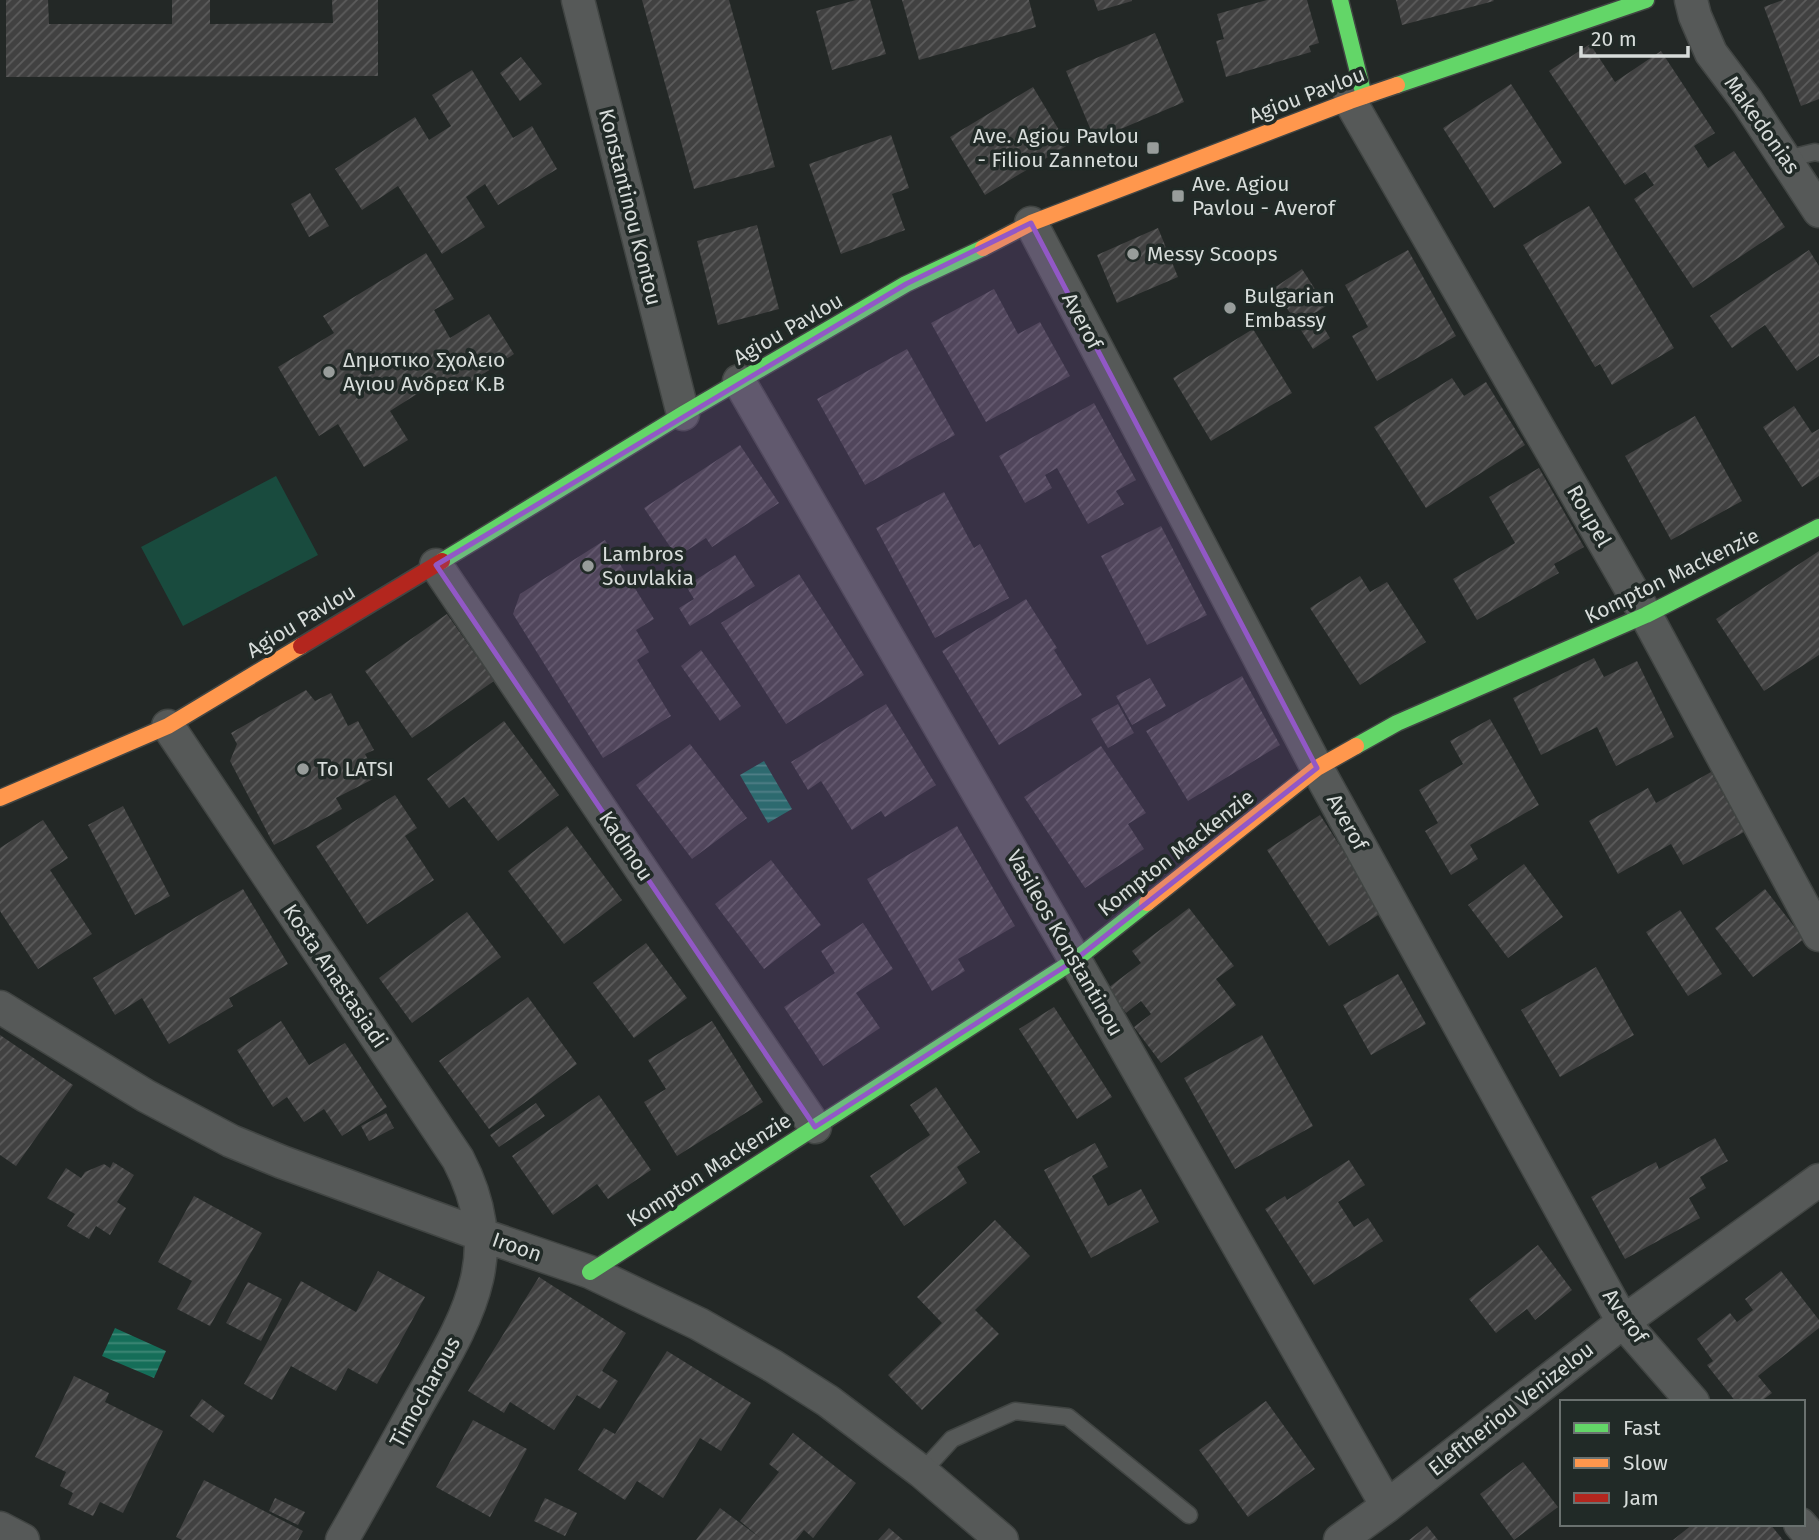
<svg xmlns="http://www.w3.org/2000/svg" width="1819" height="1540" viewBox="0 0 1819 1540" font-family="'Fira Sans',sans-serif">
  <defs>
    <pattern id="water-rules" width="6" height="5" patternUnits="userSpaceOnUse" patternTransform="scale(1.75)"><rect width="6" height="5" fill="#156e59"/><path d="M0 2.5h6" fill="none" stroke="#418978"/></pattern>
    <pattern id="building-hatch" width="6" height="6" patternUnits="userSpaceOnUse" patternTransform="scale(1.75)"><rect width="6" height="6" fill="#414141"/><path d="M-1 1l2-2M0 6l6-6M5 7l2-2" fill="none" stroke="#5c5c5c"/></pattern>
  </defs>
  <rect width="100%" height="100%" fill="#232826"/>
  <path fill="#194b3e" d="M276,476l42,79 -135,71 -42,-79z"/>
  <path fill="url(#water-rules)" d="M764,761l28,48 -24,14 -28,-48z
    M115,1328l51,23 -12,27 -52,-22z"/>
  <path fill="url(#building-hatch)" d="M6,0h42l1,24h123v-24h38v24l123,-1 -1,-23h46v76l-372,1z
    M642,0h87l46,167 -81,22z
    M856,0h14l16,54 -54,16 -16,-59z
    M902,0h127l7,27 -117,33z
    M1094,0h38v1l-34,10z
    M1267,0h40l12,43 -10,3 2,6 -85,25 -10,-36 8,-2 -7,-25z
    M1396,0h97l1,1 -92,24z
    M1783,0h36v99l-18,7 -37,-99z
    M1155,33l29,69 -89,38 -29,-69z
    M1590,44l25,38 46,-31 54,82 -21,13 14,22 26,-17 51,76 -92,61 -59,-89 20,-14 -9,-13 -20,13 -76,-114z
    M521,57l21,27 -22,17 -20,-28z
    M472,70l41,68 19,-12 25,43 -59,36 -13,-21 -19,13 19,30 -43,27 -44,-68 -36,24 -27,-41 80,-52 14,23 22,-14 -19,-31z
    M1511,84l51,79 -68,45 -51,-80z
    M1033,87l35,58 -83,50 -35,-58z
    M891,135l18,53 -17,6 13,36 -64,24 -32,-90z
    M310,193l19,33 -20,11 -18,-33z
    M1589,206l85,142 -62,37 -12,-21 -5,3 -72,-122z
    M757,225l22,84 -61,16 -21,-84z
    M1158,228l20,49 -61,26 -20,-48z
    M1408,250l48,86 -79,45 -25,-45 16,-9 -23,-42z
    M1809,250l10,16v90l-22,15 -32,-46 -33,23 -22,-32z
    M426,253l28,46 -20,11 16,28 39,-24 25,40 -60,39 -10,-16 -54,34 18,29 -44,27 -26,-43 -19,12 -41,-69 56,-34 -11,-17z
    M1302,269l24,37 -11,7 15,25 -17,11 -39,-61z
    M994,289l24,45 22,-12 30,54 -84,46 -55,-99z
    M1253,329l39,64 -81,48 -38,-63z
    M907,349l48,86 -90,50 -48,-86z
    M1452,378l12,18 22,-14 39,63 -99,63 -52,-81z
    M1094,403l42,77 -20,11 8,13 -36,20 -31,-56 -12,7 7,13 -27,15 -26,-47z
    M1794,406l18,27 7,-4v47l-17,11 -39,-60z
    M1695,416l47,85 -71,39 -46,-84z
    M740,445l39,58 -67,44 -6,-9 -29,19 -33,-49z
    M1539,468l45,79 -30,17 5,9 -82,47 -24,-41 62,-36 -26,-46z
    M944,492l30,56 6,-4 29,54 -74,40 -59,-110z
    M1161,526l46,89 -60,30 -46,-89z
    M605,540l49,79 -18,11 13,22 -12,8 34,56 -68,42 -90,-144 7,-20z
    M1819,551v104l-55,36 -48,-72z
    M735,555l20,31 -65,40 -11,-18 15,-9 -8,-13z
    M799,574l65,101 -78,49 -65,-101z
    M1360,576l10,16 17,-10 39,60 -66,43 -50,-77z
    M1026,599l31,49 -3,2 28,45 -83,50 -57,-94z
    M447,614l47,67 -82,57 -47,-67z
    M701,650l40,56 -21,15 -39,-55z
    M1594,658l10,19 33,-16 37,76 -58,29 -19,-39 -56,28 -28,-57z
    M1242,676l38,69 -92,56 -42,-70z
    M1150,678l16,28 -34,19 -16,-29z
    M306,690l9,11 16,-8 17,33 10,-5 16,29 -9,4 12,23 -41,21 6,11 -68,36 -44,-84 7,-17 -6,-11z
    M886,704l50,81 -51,32 -4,-6 -29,19 -31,-49 -13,9 -17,-28z
    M1118,704l16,29 -26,15 -17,-29z
    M1490,719l49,86 -69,40 8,14 -27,16 -26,-44 13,-8 -19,-33 44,-26 -13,-23z
    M504,721l55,74 -61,46 -34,-44 -15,11 -22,-29z
    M690,744l57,74 -55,41 -56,-74z
    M1101,746l45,67 -18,11 16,25 -59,39 -61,-91z
    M1711,772l33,60 -61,33 -12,-21 -53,30 -29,-53 59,-33 8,15z
    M395,795l22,33 -12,8 29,44 -67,44 -51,-78z
    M123,806l47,90 -35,19 -47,-90z
    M1320,815l63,97 -54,34 -62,-96z
    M43,820l25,38 -18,12 42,64 -54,35 -38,-58v-63z
    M567,826l55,74 -58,44 -56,-73z
    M957,826l58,100 -57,33 7,12 -33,20 -65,-112z
    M771,860l50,65 -57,44 -49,-65z
    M1524,864l39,53 -55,41 -40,-53z
    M243,889l45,75 -59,34 4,8 -64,38 -27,-46 -27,17 -22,-37z
    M1765,889l39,50 -51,38 -38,-49z
    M1189,908l45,58 -18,13 20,26 -75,58 -27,-36 17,-13 -10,-13 -15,12 -18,-25 33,-25 -9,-12z
    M1680,910l42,64 -34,22 -42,-64z
    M467,912l34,45 -89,66 -33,-45z
    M863,923l30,46 -37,24 24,35 -57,38 -39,-59 51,-34 -14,-22z
    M646,943l41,55 -53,40 -41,-55z
    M1596,967l38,68 -74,42 -39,-67z
    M1398,974l28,50 -55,31 -28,-50z
    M528,997l49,67 -88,65 -50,-68z
    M1054,1007l58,90 -35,22 -58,-90z
    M281,1021l28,44 36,-22 42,64 -45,29 -18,-27 -20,13 -17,-25 -14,10 -36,-57z
    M712,1021l51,81 -86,54 -33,-54 22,-13 -18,-29z
    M0,1035l73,50 -57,81 -16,-11z
    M1262,1035l51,91 -78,43 -51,-91z
    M936,1087l44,65 -23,15 10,16 -63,43 -34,-50 60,-41 -20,-30z
    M599,1095l52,75 -43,29 -11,-15 -44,31 -41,-59z
    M536,1103l9,13 -46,31 -9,-12z
    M386,1113l8,15 -25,13 -8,-15z
    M1715,1138l13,23 -28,16 6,11 -17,10 11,20 -75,41 -34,-62 65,-35 3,7z
    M1095,1143l13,24 -16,9 16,30 33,-17 18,33 -68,36 -47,-88z
    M1349,1160l16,25 -27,17 16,25 14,-9 15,23 -69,44 -49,-76 20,-13 2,4z
    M113,1162l21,13 -17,27 9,6 -16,27 -14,-9 -7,13 -22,-13 8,-12 -28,-16 19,-30 15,10 4,-6 19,-8 6,4z
    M194,1196l68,37 -52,93 -33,-17 15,-28 -34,-19z
    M995,1220l35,36 -55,54 24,24 -77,76 -34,-35 54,-52 -25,-26z
    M1538,1245l34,45 -37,30 -8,-11 -31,24 -27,-34z
    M378,1271l47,26 -48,87 -29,-16 -12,23 -45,-25 -19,34 -28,-16 57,-103 55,31z
    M1781,1271l38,49v8l-61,48 14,17 -12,9h-24l-29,-37 6,-4 -16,-22 33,-26 7,9 16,-12 -8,-11z
    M539,1277l87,56 -24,38 16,10 -18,28 -23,-14 -23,35 -44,-28 -6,11 -36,-22z
    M248,1282l34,17 -21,42 -35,-18z
    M667,1351l84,52 -30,48 -21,-13 -37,60 -26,-17 -12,19 -47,-30 26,-42 11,6z
    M74,1376l35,17 -4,9 58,29 -40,82 -23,-11 -7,14 -25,-12 5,-11 -13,-7 6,-14 -31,-15z
    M202,1399l23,17 -12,17 -23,-17z
    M1266,1401l49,68 -67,48 -49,-67z
    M473,1420l54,29 -37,68 -54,-30z
    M793,1433l63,50 -43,55 -9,-8 -8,10h-100l24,-32 39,29 -19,-16 39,-49 -10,-8z
    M1523,1462l35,45 -44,33 -34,-46z
    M204,1480l99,51 -5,9h-116l-6,-3z
    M275,1498l30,14 -7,13 -29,-14z
    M545,1498l32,15 -12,23 -31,-15z
    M1693,1524h77l13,16h-110z
    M1427,1526l11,14h-29z
    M889,1528l14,12h-25z"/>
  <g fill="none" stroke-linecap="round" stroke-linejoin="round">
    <defs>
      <path id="lane" d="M1786,159l29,-7 4,1
        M922,1472l30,-33 63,-28 53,6 121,98"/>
      <path id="street" d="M578,0l105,414
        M1691,0l4,16 16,37 36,48 72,110
        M1350,101l296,514 173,320
        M1031,223l286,545 306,554 70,80
        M739,381l336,579 312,546
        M436,565l379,562
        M168,726l290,433c51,98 8,160 -40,245 -25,45 -50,91 -76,136
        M0,1007l146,89 85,45 51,21 200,73 108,37 109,52 74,42 55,35 94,71 80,68
        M1800,1524l14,16
        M0,1528l23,12
        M1340,1540l47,-34 236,-184 196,-142"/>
      <path id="fast" d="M1340,0l24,96
        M1397,85l249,-85
        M442,561l241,-147 223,-130 77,-36
        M1356,746l41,-23 249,-108 173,-88
        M590,1272l485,-312 72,-57"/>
      <path id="slow" d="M983,248l48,-25 319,-122 47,-16
        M0,798l168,-72 133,-80
        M1147,903l170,-135 39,-22"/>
      <path id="jam" d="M301,646l141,-85"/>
    </defs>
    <use href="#lane" stroke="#414543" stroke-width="19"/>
    <use href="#street" stroke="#414543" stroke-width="35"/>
    <use href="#fast" stroke="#414543" stroke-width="19"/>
    <use href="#slow" stroke="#414543" stroke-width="19"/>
    <use href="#jam" stroke="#414543" stroke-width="19"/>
    <use href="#lane" stroke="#565958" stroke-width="16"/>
    <use href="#street" stroke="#565958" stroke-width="32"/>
    <use href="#fast" stroke="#63d668" stroke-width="16"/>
    <use href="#slow" stroke="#ff974d" stroke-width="16"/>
    <use href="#jam" stroke="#b3261e" stroke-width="16"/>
  </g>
  <path fill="#9258c6" fill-opacity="0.2" stroke="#9258c6" stroke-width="5" stroke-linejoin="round" d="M1031,223l286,545 -242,192 -260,167 -379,-562 470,-281z"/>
  <g fill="#989d9b" stroke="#212a27" stroke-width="2.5">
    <rect x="1146" y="141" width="14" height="14" rx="3.5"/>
    <rect x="1171" y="189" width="14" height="14" rx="3.5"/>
    <circle cx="1133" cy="254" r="7"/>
    <circle cx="1230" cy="308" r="7"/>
    <circle cx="329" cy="372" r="7"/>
    <circle cx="588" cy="566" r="7"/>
    <circle cx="303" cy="769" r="7"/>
  </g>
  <g text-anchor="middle" stroke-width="7" stroke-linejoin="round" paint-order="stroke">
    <g font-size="21" fill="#d7dcda" stroke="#212a27">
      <text transform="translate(1307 95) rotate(-21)" y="7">Agiou Pavlou</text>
      <text transform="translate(1762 125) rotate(55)" y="7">Makedonias</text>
      <text transform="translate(630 207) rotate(76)" y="7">Konstantinou Kontou</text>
      <text transform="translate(1082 321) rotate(62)" y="7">Averof</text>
      <text transform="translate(788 329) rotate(-30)" y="7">Agiou Pavlou</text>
      <text transform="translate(1589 516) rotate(60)" y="7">Roupel</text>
      <text transform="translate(1672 576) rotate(-26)" y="7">Kompton Mackenzie</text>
      <text transform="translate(301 621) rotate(-31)" y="7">Agiou Pavlou</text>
      <text transform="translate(1347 822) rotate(61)" y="7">Averof</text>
      <text transform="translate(626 846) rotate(56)" y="7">Kadmou</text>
      <text transform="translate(1176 853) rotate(-38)" y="7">Kompton Mackenzie</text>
      <text transform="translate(1065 943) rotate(60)" y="7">Vasileos Konstantinou</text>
      <text transform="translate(335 976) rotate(56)" y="7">Kosta Anastasiadi</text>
      <text transform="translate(709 1170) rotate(-33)" y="7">Kompton Mackenzie</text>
      <text transform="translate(517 1247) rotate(19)" y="7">Iroon</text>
      <text transform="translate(1625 1316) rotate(55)" y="7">Averof</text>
      <text transform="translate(425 1392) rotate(-61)" y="7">Timocharous</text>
      <text transform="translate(1511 1409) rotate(-38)" y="7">Eleftheriou Venizelou</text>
    </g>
    <g font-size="21" fill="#d7dcda" stroke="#212a27" text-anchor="start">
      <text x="1139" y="143" text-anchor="end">Ave. Agiou Pavlou<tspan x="1139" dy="24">- Filiou Zannetou</tspan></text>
      <text x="1192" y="191">Ave. Agiou<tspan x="1192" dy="24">Pavlou - Averof</tspan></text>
      <text x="1147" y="261">Messy Scoops</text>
      <text x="1244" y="303">Bulgarian<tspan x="1244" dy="24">Embassy</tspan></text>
      <text x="343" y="367">Δημοτικο Σχολειο<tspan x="343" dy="24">Αγιου Ανδρεα Κ.Β</tspan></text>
      <text x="602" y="561">Lambros<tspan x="602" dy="24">Souvlakia</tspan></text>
      <text x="317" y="776">To LATSI</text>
    </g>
  </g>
  <rect x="1560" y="1400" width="245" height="126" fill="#212a27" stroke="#6a716f" stroke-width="2"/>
  <rect x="1574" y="1423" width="35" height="10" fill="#63d668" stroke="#6a716f" stroke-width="2"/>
  <text x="1623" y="1435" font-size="21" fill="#d7dcda">Fast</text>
  <rect x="1574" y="1458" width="35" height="10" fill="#ff974d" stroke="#6a716f" stroke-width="2"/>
  <text x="1623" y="1470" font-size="21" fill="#d7dcda">Slow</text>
  <rect x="1574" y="1493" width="35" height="10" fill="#b3261e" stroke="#6a716f" stroke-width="2"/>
  <text x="1623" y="1505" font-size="21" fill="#d7dcda">Jam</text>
  <path d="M1581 46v10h107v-10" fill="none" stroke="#d7dcda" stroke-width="3.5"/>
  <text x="1591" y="46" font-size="21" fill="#d7dcda" stroke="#212a27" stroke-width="5" paint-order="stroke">20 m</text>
</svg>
